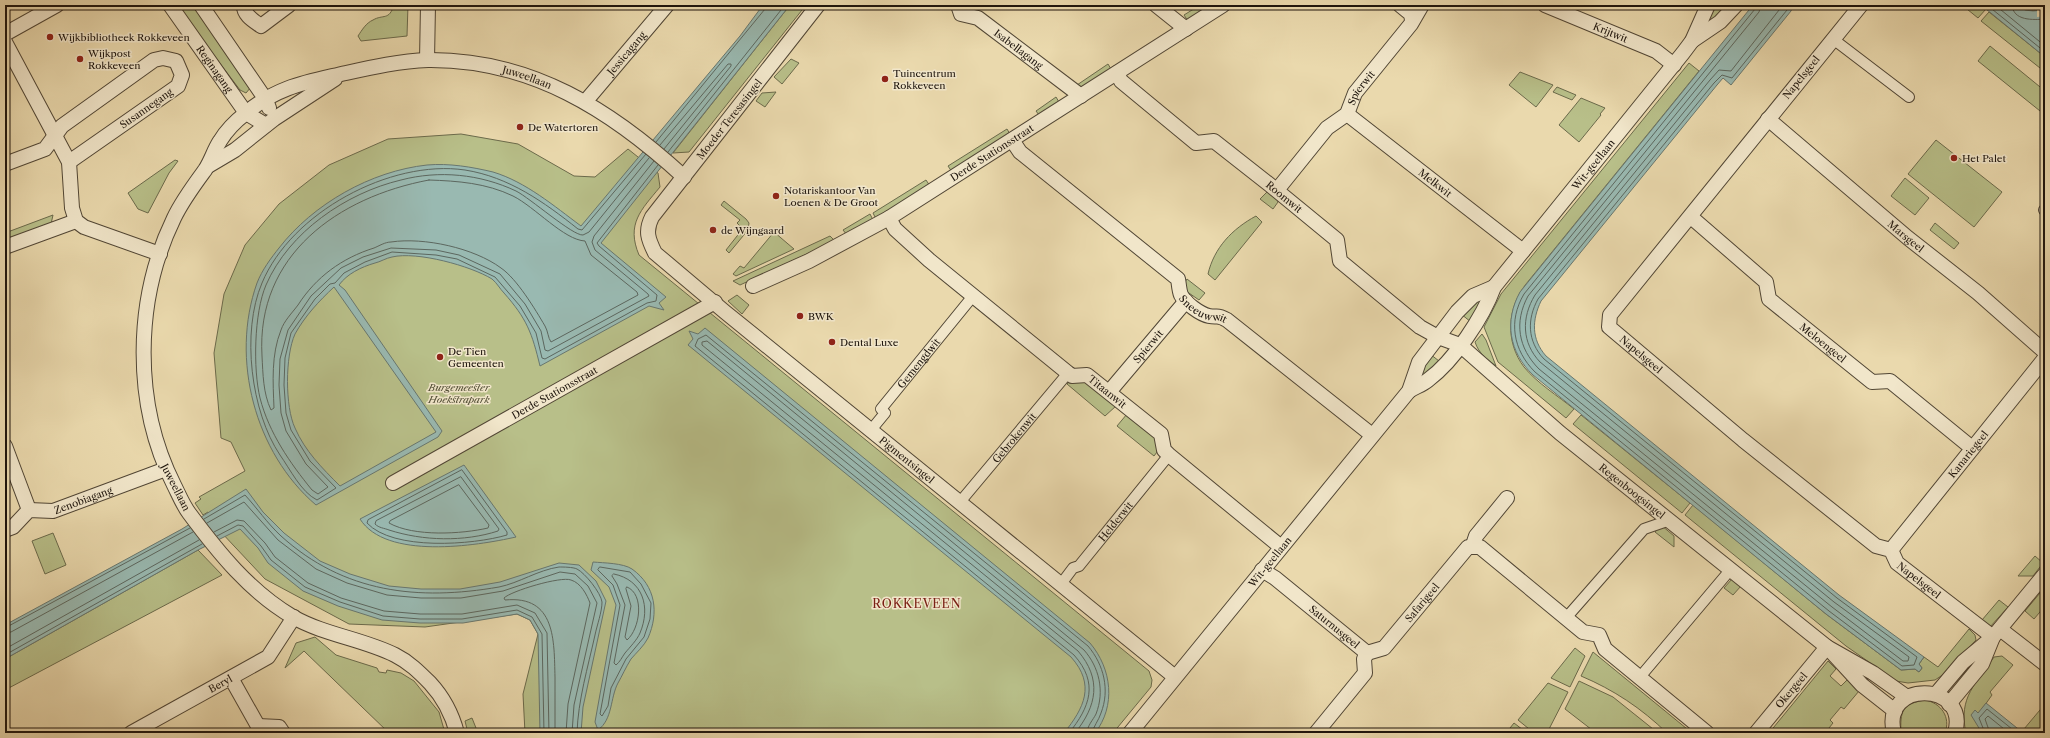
<svg xmlns="http://www.w3.org/2000/svg" width="2050" height="738" viewBox="0 0 2050 738" font-family="'Libre Caslon Text',serif">
  <rect width="100%" height="100%" fill="#ead9ad"/>
  <filter id="stains"><feTurbulence type="fractalNoise" baseFrequency=".005" numOctaves="4"/><feColorMatrix values="0 0 0 0 .2 0 0 0 0 .09 0 0 0 0 .02 0 0 0 .5 -.17"/></filter>
  <radialGradient id="worn" r=".72"><stop offset=".6" stop-color="#630" stop-opacity="0"/><stop offset="1" stop-color="#630" stop-opacity=".3"/></radialGradient>
  <path fill="#b8bf89" stroke="#6b6a4b" d="M176,5h18l57,82 -5,6 -6,-3z
    M394,5h14l-1,31 -46,5 -3,-5c4,-6 8,-13 15,-16 10,-6 16,1 21,-15z
    M790,5h16l-117,147 -16,1z
    M1200,5h13l-25,16 -4,-6z
    M1714,5h15l-20,18 -2,-3z
    M1962,5h19l5,4 -8,9z
    M2019,5h24l1,5c-10,1 -17,2 -25,-5z
    M1989,12l56,45v15l-64,-51z
    M1990,46l55,45v24l-67,-54z
    M791,59l8,4 -17,21 -8,-7z
    M1689,63l10,8 -173,213c-19,24 -21,58 -2,83 13,16 34,29 50,42l-8,9 -68,-56 -14,-35 17,-33z
    M1108,64l3,5 -31,20 -3,-4z
    M1520,72l33,13 -17,22 -27,-22z
    M1557,87l19,8 -4,5 -19,-8z
    M776,92l-11,15 -9,-6 6,-8z
    M1056,97l3,5 -20,13 -3,-4z
    M1581,98l24,10 -5,6 1,1 -22,27 -20,-17z
    M1007,129l3,5 -58,38 -4,-6z
    M461,134l57,10 56,32 21,1 33,-28 30,24 2,14c-19,23 -34,37 -21,68l510,416 3,9 -1,7 -38,46h-588l-2,-39 15,-60 -8,-14 -13,-6 -92,13 -76,-3 -84,-45 -45,-48 -12,-19 -5,3 -8,-12 6,-4 -2,-2 46,-26 -14,-29 -10,-4 -7,-85 10,-59 21,-49 34,-41 50,-39 59,-26z
    M1936,140l66,52 -28,35 -66,-53z
    M175,160l3,1 -9,12 -21,40 -10,-4 -10,-16z
    M1905,178l24,20 -14,17 -24,-19z
    M926,180l4,6 -54,33 -3,-6z
    M1271,191l4,4 3,7 -5,7 -13,-10 7,-7z
    M724,201l22,18 3,4 -1,7 -19,23 -3,-3 15,-19 -3,-3 2,-2 -3,-3 3,-3 -19,-15z
    M870,214l3,6 -26,15 -4,-5z
    M53,215l-2,9 -46,18v-9z
    M1256,216l6,6 -47,58 -7,-6c6,-26 24,-45 48,-58z
    M1935,223l24,20 -5,6 -24,-19z
    M774,232l20,17 -58,27 -3,-2 7,-8 4,2z
    M830,236l5,5 -95,44 -7,-4z
    M1187,279l18,14 -6,7 -13,-9 -1,-9z
    M737,295l12,10 -7,9 -14,-13z
    M1482,296l-11,26 -10,-8z
    M1482,334l4,6 10,26c-9,-7 -17,-12 -21,-24z
    M1430,354l9,7 -14,15h-8z
    M1070,381h15l31,25 -11,10 -38,-32z
    M1127,414l30,25v13l-3,4 -37,-30z
    M1581,415l109,88 -8,10 -109,-89z
    M1693,505l133,109 75,56 14,-1 4,3 3,-4 -3,-4 5,-7 14,10 31,-38 6,6 1,5 -32,34 -9,6 -27,3 -12,-2 -50,-35 -161,-131z
    M1661,525l13,11v11l-19,-15z
    M53,533l13,32 -21,9 -13,-33z
    M198,550l24,25 -217,115v-31z
    M2035,556l8,7 -10,13h-15z
    M1732,579l9,7 -8,9 -9,-7z
    M2045,587v19l-11,13 -9,-8z
    M1999,600l9,7 -18,20 -8,-7z
    M315,637l21,18 41,13 2,4 7,1 1,-3 14,3 13,8 25,31 6,21h-56l-85,-82 -19,17 11,-25z
    M1575,648l10,8 -15,31 -19,-9z
    M1593,652l99,81h-25c-26,-25 -53,-43 -86,-57z
    M2002,656l11,9 -23,27 2,3 -17,24 7,14h-16c-8,-36 10,-49 28,-76z
    M1828,661l8,8 -6,7 11,10 6,-6 12,11 -15,18 -3,-2 -11,13 3,3 -8,10h-56z
    M1579,681l34,16 45,36h-62l-31,-24z
    M1548,683l20,9 -21,41h-13l-16,-13z
    M1925,700c16,3 26,17 20,33h-44c-1,-22 1,-29 24,-33z
    M2045,704v29h-16l-5,-4z
    M472,718l6,15h-10l-3,-12z
    M1514,723l13,10h-21z"/>
  <path fill="#99b9b1" stroke="#68776f" fill-rule="evenodd" d="M763,5h27l-189,238 65,54 -7,6 5,7 -15,-4 -109,60c-8,-33 -13,-47 -36,-73 -4,-4 -7,-10 -12,-14 -21,-13 -75,-28 -100,-22 -6,1 -12,5 -17,6 -14,4 -28,11 -36,22l6,5 97,141 -4,6 -122,68c-61,-52 -86,-146 -59,-222 5,-13 14,-25 22,-35 34,-44 92,-77 148,-83 22,-2 45,2 66,7 33,10 61,34 88,54l159,-190zM334,287l102,145 -96,54c-18,-18 -35,-35 -45,-58 -10,-21 -10,-72 0,-94 10,-18 24,-33 39,-47z
    M1753,5h40l-2,6 -60,74 -8,-7 -6,7 -176,216c-9,19 -10,38 5,55l293,239 85,62 -5,7 3,4 -3,4 -4,-3 -14,1 -75,-56 -293,-239c-24,-23 -29,-54 -13,-83z
    M1981,5h38l6,5 8,1 12,-1v47z
    M705,328l385,315c22,26 26,63 5,90h-31c20,-25 32,-48 7,-76l-383,-312 5,-6 -4,-8 9,3z
    M464,465l52,72c-40,9 -130,23 -156,-18z
    M246,489l17,23 21,21 36,28 30,13 39,12 32,3h39l40,-7 59,-19 20,2 17,16 10,20 -23,106 -2,26h-41l-2,-99 -8,-14 -13,-6 -54,9h-43l-38,-3 -44,-14 -35,-15 -35,-28 -10,-15 -18,-19 -42,21 -193,109v-34l177,-96z
    M593,562c11,1 30,1 39,7 24,17 27,44 16,69 -4,8 -12,15 -17,21 -5,8 -9,17 -13,24 -8,15 -5,36 -20,47l-3,-8 21,-117 -7,-18 -18,-17z
    M1986,703l36,29 2,-3 5,4h-47l-11,-18 4,-5 3,3z"/>
  <path fill="#ead9ad" d="M2045,8v8l-8,1v-8z"/>
  <g fill="none" stroke-linecap="round" stroke-linejoin="round">
    <path stroke="#5c675f" stroke-width="1" d="M1756,5l-1,4 -231,285c-16,27 -11,56 11,78l294,239 73,55 12,-1 3,-8 -80,-59 -293,-239c-17,-18 -17,-40 -6,-60l176,-216 8,-8 10,3 55,-68 2,-5
      M1761,5l-2,7 -231,284c-14,26 -10,52 11,73l293,238 71,54h5l1,-4 -75,-55 -294,-240c-18,-19 -19,-44 -5,-67l175,-215 9,-10 12,1 52,-66
      M1987,5l58,47
      M1995,5l50,41
      M2012,5c1,16 21,15 33,14
      M656,142l109,-133 1,-4
      M660,145l68,-81h3v2l-67,83
      M668,152l117,-147
      M646,154l-64,76 -4,-1c-34,-27 -69,-52 -113,-59 -75,-11 -174,43 -203,113 -21,49 -11,129 18,172 10,14 21,37 37,45l19,-12 -26,-27 -19,-31 -5,-17 -2,-28 1,-27 6,-25 24,-34 15,-15 5,-1 9,-10 21,-11 27,-10 44,3 21,4 38,18 25,29 16,27 6,25 3,1 102,-56 9,-2 1,-6 -58,-49 -2,-3 61,-78
      M649,158l-60,74 -6,3c-10,1 -53,-37 -67,-44 -36,-17 -77,-21 -115,-11 -55,13 -112,52 -135,105 -12,28 -13,84 -6,113 9,35 30,65 52,92l6,4 10,-7 -22,-23 -20,-33 -5,-18 -2,-28 1,-26 8,-29 23,-34 30,-28 22,-11 28,-9 45,2 23,5 41,19 25,30 16,27 4,19 3,1 101,-55 -1,-2 -53,-44 -3,-8 2,-6 60,-75
      M429,180c29,1 57,3 84,16 22,11 51,44 72,45l6,14 46,37 1,3 -87,47c-3,-4 -3,-11 -6,-16 -10,-17 -28,-47 -44,-58 -27,-20 -77,-31 -110,-26 -6,0 -12,4 -17,6 -32,10 -58,29 -76,57 -6,8 -14,16 -17,25 -10,25 -8,52 -7,78l-3,2c-8,-17 -8,-36 -9,-54 -6,-101 76,-159 167,-176z
      M462,470l45,62v3c-34,10 -114,16 -140,-12l1,-3z
      M461,477l38,52 -1,2c-34,11 -75,10 -109,-1 -5,-2 -10,-2 -14,-6l1,-3z
      M459,485l30,40 -1,3c-26,6 -74,9 -99,-5l1,-2z
      M204,519l41,-24c12,13 22,28 36,41 63,57 137,65 218,51 20,-4 39,-17 60,-20 4,0 14,0 18,2 8,4 24,24 25,33 0,10 -5,23 -7,33 -7,32 -17,65 -18,98
      M207,523l37,-21 34,38 38,29 31,14 40,12 34,3h40l42,-7 57,-19 15,2 13,12 9,17 -23,102 -2,28
      M214,532l23,-12 7,1 21,22 10,14 33,26 33,15 43,13 36,3h42l55,-9 18,8 12,20 2,100
      M217,536l21,-11 5,1 18,20 10,14 34,27 35,15 43,14 37,3h42l55,-9 15,7 10,17 2,99
      M600,567l30,5 11,12 10,19 -1,16 -6,18 -18,22 -15,29 -3,18 -6,10 -2,-2 20,-109 -7,-20 -15,-15z
      M614,574c29,6 37,33 26,59 -3,7 -10,14 -15,20 -3,4 -5,9 -9,12l-2,-2 11,-58 -8,-21 -5,-8z
      M627,587c18,7 13,42 0,53l-2,-3 6,-31 -5,-17z
      M5,628l185,-100
      M5,633l6,-1 182,-100
      M5,649l194,-109
      M5,655l197,-111
      M555,733c0,-19 0,-37 0,-56 -1,-36 1,-82 -50,-77l-1,-2c7,-7 57,-22 67,-18 10,3 16,15 19,23l-22,101 -2,29
      M1069,733c21,-26 30,-50 5,-78l-379,-309 3,-7 8,-4 382,311c16,19 22,44 13,67 -2,7 -8,14 -9,20
      M1075,733c22,-27 27,-54 3,-82l-376,-306v-3l5,-1 377,309c15,17 21,41 12,64 -3,6 -9,12 -9,19
      M1985,733l-6,-15 8,-9 30,24
      M1990,733l-5,-14 3,-3 21,17"/>
    <defs>
      <g id="pedestrian">
        <path d="M1833,39l76,58"/>
        <path d="M2044,210l1,1"/>
        <path id="s1" d="M871,430l14,-17 -4,-4 92,-113"/>
        <path id="s2" d="M960,502l108,-129"/>
        <path id="s3" d="M1061,584l12,-16 6,-2 90,-111"/>
        <path d="M1566,618l78,-89 26,-9"/>
        <path d="M1640,677l91,-108"/>
      </g>
      <g id="minor">
        <path id="s4" d="M170,5l76,108 20,12"/>
        <path d="M201,5l65,95 3,8"/>
        <path d="M244,5c-1,10 10,16 17,21l28,-21"/>
        <path id="s5" d="M818,5l-166,212c-7,14 -4,22 3,36l70,59 450,365"/>
        <path id="s6" d="M958,5l3,9 17,4 103,78"/>
        <path d="M1156,5l30,24"/>
        <path d="M1400,5l11,9 1,6"/>
        <path id="s7" d="M1545,5l111,46 18,14"/>
        <path id="s8" d="M1861,5l-251,310 -1,12 134,113 133,106 15,4 6,13 96,74 52,-63"/>
        <path d="M5,34l52,-29"/>
        <path d="M1692,41l28,-19 16,-17"/>
        <path d="M5,42l64,120 3,46 4,13 8,6 76,27"/>
        <path d="M427,60l1,-55"/>
        <path id="s9" d="M1117,73l4,8 75,62 18,-2 56,44 67,55 3,21 80,66 18,10 22,8 100,88 267,214 -71,86"/>
        <path id="s10" d="M585,102l82,-97"/>
        <path id="s11" d="M1347,114l176,137"/>
        <path id="s12" d="M1768,119l140,119 70,55 67,59"/>
        <path id="s13" d="M1012,140l8,12 158,127c1,5 1,11 3,16 4,8 19,19 28,21 10,2 7,-2 18,4l145,115"/>
        <path d="M5,164l40,-15 17,-23 92,-66 9,-2 13,3 6,14 -4,11 -109,76"/>
        <path d="M208,166l27,-16 39,-31 61,-40"/>
        <path id="s14" d="M1277,190l50,-62 20,-14 8,-21 56,-69 11,-19"/>
        <path id="s15" d="M1691,217l75,65 3,17 103,83 18,-1 82,67"/>
        <path id="s16" d="M889,218l6,11 34,31 139,113 4,3 15,-1 74,59 3,16 5,5 112,92"/>
        <path d="M5,247l71,-26"/>
        <path id="s17" d="M753,286l56,-25 80,-43 334,-213"/>
        <path id="s18" d="M1409,391c6,-4 13,-6 19,-11 26,-19 55,-63 66,-93l189,-234 9,-12 16,-36"/>
        <path id="s19" d="M1109,392l77,-91"/>
        <path d="M5,446l24,64"/>
        <path id="s20" d="M393,483l322,-181"/>
        <path id="s21" d="M5,530l8,-3 16,-17 24,1 113,-42"/>
        <path d="M1473,545l3,-9 31,-38"/>
        <path id="s22" d="M1891,550l154,-192"/>
        <path id="s23" d="M1262,570l13,8 92,75 -3,6 1,14 -49,60"/>
        <path d="M2000,629l45,35"/>
        <path id="s24" d="M1367,653l17,-5 84,-101h12l103,85 16,3 6,14 102,84"/>
        <path d="M231,678l27,48"/>
        <path d="M1936,694l27,-32 30,-25 -11,27 -33,40"/>
        <path d="M1895,711l-33,-26 -35,-38 46,26 34,24"/>
        <path d="M258,726l21,1 4,6"/>
        <path id="s25" d="M131,733l137,-76 26,-40"/>
        <path id="s26" d="M457,733c-5,-19 -14,-36 -27,-50 -11,-11 -21,-21 -35,-28 -32,-16 -70,-20 -102,-38 -43,-25 -75,-65 -104,-104 -6,-8 -10,-18 -15,-28 -41,-81 -40,-185 0,-267 8,-17 20,-33 31,-48 6,-9 9,-20 15,-29 6,-10 17,-21 26,-28 32,-27 62,-31 100,-40 27,-6 54,-12 82,-13 103,-1 183,50 256,117"/>
        <path id="s27" d="M1130,733l279,-342 10,-29 38,-50 16,-16 21,-9"/>
        <path d="M1894,733c-14,-54 76,-52 61,0"/>
      </g>
    </defs>
    <use href="#pedestrian" stroke="#514635" stroke-width="12"/>
    <use href="#minor" stroke="#514635" stroke-width="16"/>
    <use href="#pedestrian" stroke="#f1e6ca" stroke-width="10"/>
    <use href="#minor" stroke="#f1e6ca" stroke-width="14"/>
  </g>
  <g fill="#8f2418" stroke="#f1e6ca" stroke-width="1.5">
    <circle cx="50" cy="37" r="4"/>
    <circle cx="80" cy="59" r="4"/>
    <circle cx="885" cy="79" r="4"/>
    <circle cx="520" cy="127" r="4"/>
    <circle cx="1954" cy="158" r="4"/>
    <circle cx="776" cy="196" r="4"/>
    <circle cx="713" cy="230" r="4"/>
    <circle cx="800" cy="316" r="4"/>
    <circle cx="832" cy="342" r="4"/>
    <circle cx="440" cy="357" r="4"/>
  </g>
  <g text-anchor="middle" stroke-width="3" stroke-linejoin="round" paint-order="stroke">
    <g font-size="10" fill="#1e150d" stroke="#f1e6ca">
      <text dy="4" stroke="none"><textPath href="#s7" startOffset="71">Krijtwit</textPath></text>
      <text dy="4" stroke="none"><textPath href="#s6" startOffset="78">Isabellagang</textPath></text>
      <text dy="4" stroke="none"><textPath href="#s10" startOffset="64">Jessicagang</textPath></text>
      <text dy="4" stroke="none"><textPath href="#s4" startOffset="78">Reginagang</textPath></text>
      <text transform="translate(1801 77) rotate(-51)" y="4">Napelsgeel</text>
      <text dy="4" stroke="none"><textPath href="#s26" startOffset="1089">Juweellaan</textPath></text>
      <text dy="4" stroke="none"><textPath href="#s14" startOffset="134">Spierwit</textPath></text>
      <text transform="translate(146 108) rotate(-35)" y="4">Susannegang</text>
      <text transform="translate(729 119) rotate(-52)" y="4">Moeder Teresasingel</text>
      <text dy="4" stroke="none"><textPath href="#s17" startOffset="274">Derde Stationsstraat</textPath></text>
      <text dy="4" stroke="none"><textPath href="#s18" startOffset="295">Wit-geellaan</textPath></text>
      <text dy="4" stroke="none"><textPath href="#s11" startOffset="112">Melkwit</textPath></text>
      <text dy="4" stroke="none"><textPath href="#s9" startOffset="214">Roomwit</textPath></text>
      <text dy="4" stroke="none"><textPath href="#s12" startOffset="181">Marsgeel</textPath></text>
      <text dy="4" stroke="none"><textPath href="#s13" startOffset="261">Sneeuwwit</textPath></text>
      <text dy="4" stroke="none"><textPath href="#s15" startOffset="186">Meloengeel</textPath></text>
      <text dy="4" stroke="none"><textPath href="#s19" startOffset="60">Spierwit</textPath></text>
      <text dy="4" stroke="none"><textPath href="#s8" startOffset="453">Napelsgeel</textPath></text>
      <text dy="4" stroke="none"><textPath href="#s1" startOffset="87">Gemengdwit</textPath></text>
      <text dy="4" stroke="none"><textPath href="#s16" startOffset="284">Titaanwit</textPath></text>
      <text dy="4" stroke="none"><textPath href="#s20" startOffset="185">Derde Stationsstraat</textPath></text>
      <text dy="4" stroke="none"><textPath href="#s2" startOffset="84">Gebrokenwit</textPath></text>
      <text dy="4" stroke="none"><textPath href="#s22" startOffset="123">Kanariegeel</textPath></text>
      <text dy="4" stroke="none"><textPath href="#s5" startOffset="633">Pigmentsingel</textPath></text>
      <text transform="translate(176 487) rotate(63)" y="4">Juweellaan</text>
      <text dy="4" stroke="none"><textPath href="#s9" startOffset="677">Regenboogsingel</textPath></text>
      <text dy="4" stroke="none"><textPath href="#s21" startOffset="88">Zenobiagang</textPath></text>
      <text dy="4" stroke="none"><textPath href="#s3" startOffset="84">Helderwit</textPath></text>
      <text dy="4" stroke="none"><textPath href="#s27" startOffset="221">Wit-geellaan</textPath></text>
      <text dy="4" stroke="none"><textPath href="#s8" startOffset="814">Napelsgeel</textPath></text>
      <text dy="4" stroke="none"><textPath href="#s24" startOffset="77">Safarigeel</textPath></text>
      <text dy="4" stroke="none"><textPath href="#s23" startOffset="92">Saturnusgeel</textPath></text>
      <text dy="4" stroke="none"><textPath href="#s25" startOffset="102">Beryl</textPath></text>
      <text transform="translate(1791 690) rotate(-50)" y="4">Okergeel</text>
    </g>
    <g font-size="10" fill="#1e150d" stroke="#f1e6ca" text-anchor="start">
      <text x="58" y="41">Wijkbibliotheek Rokkeveen</text>
      <text x="88" y="57">Wijkpost<tspan x="88" dy="12">Rokkeveen</tspan></text>
      <text x="893" y="77">Tuincentrum<tspan x="893" dy="12">Rokkeveen</tspan></text>
      <text x="528" y="131">De Watertoren</text>
      <text x="1962" y="162">Het Palet</text>
      <text x="784" y="194">Notariskantoor Van<tspan x="784" dy="12">Loenen &amp; De Groot</tspan></text>
      <text x="721" y="234">de Wijngaard</text>
      <text x="808" y="320">BWK</text>
      <text x="840" y="346">Dental Luxe</text>
      <text x="448" y="355">De Tien<tspan x="448" dy="12">Gemeenten</tspan></text>
    </g>
    <g font-size="10" font-style="italic" fill="#545038" stroke="#f1e6ca">
      <text x="459" y="391">Burgemeester<tspan x="459" dy="12">Hoekstrapark</tspan></text>
    </g>
    <g font-size="12" letter-spacing="1" fill="#7a1f14" stroke="#f1e6ca">
      <text x="917" y="608">ROKKEVEEN</text>
    </g>
  </g>
  <rect width="2050" height="738" fill="none" stroke="#ead9ad" stroke-width="20"/>
  <rect x="6" y="6" width="2038" height="726" fill="none" stroke="#1e150d" stroke-width="2"/>
  <rect x="10" y="10" width="2030" height="718" fill="none" stroke="#1e150d"/>
  <rect width="100%" height="100%" filter="url(#stains)"/>
  <rect width="100%" height="100%" fill="url(#worn)"/>
</svg>
